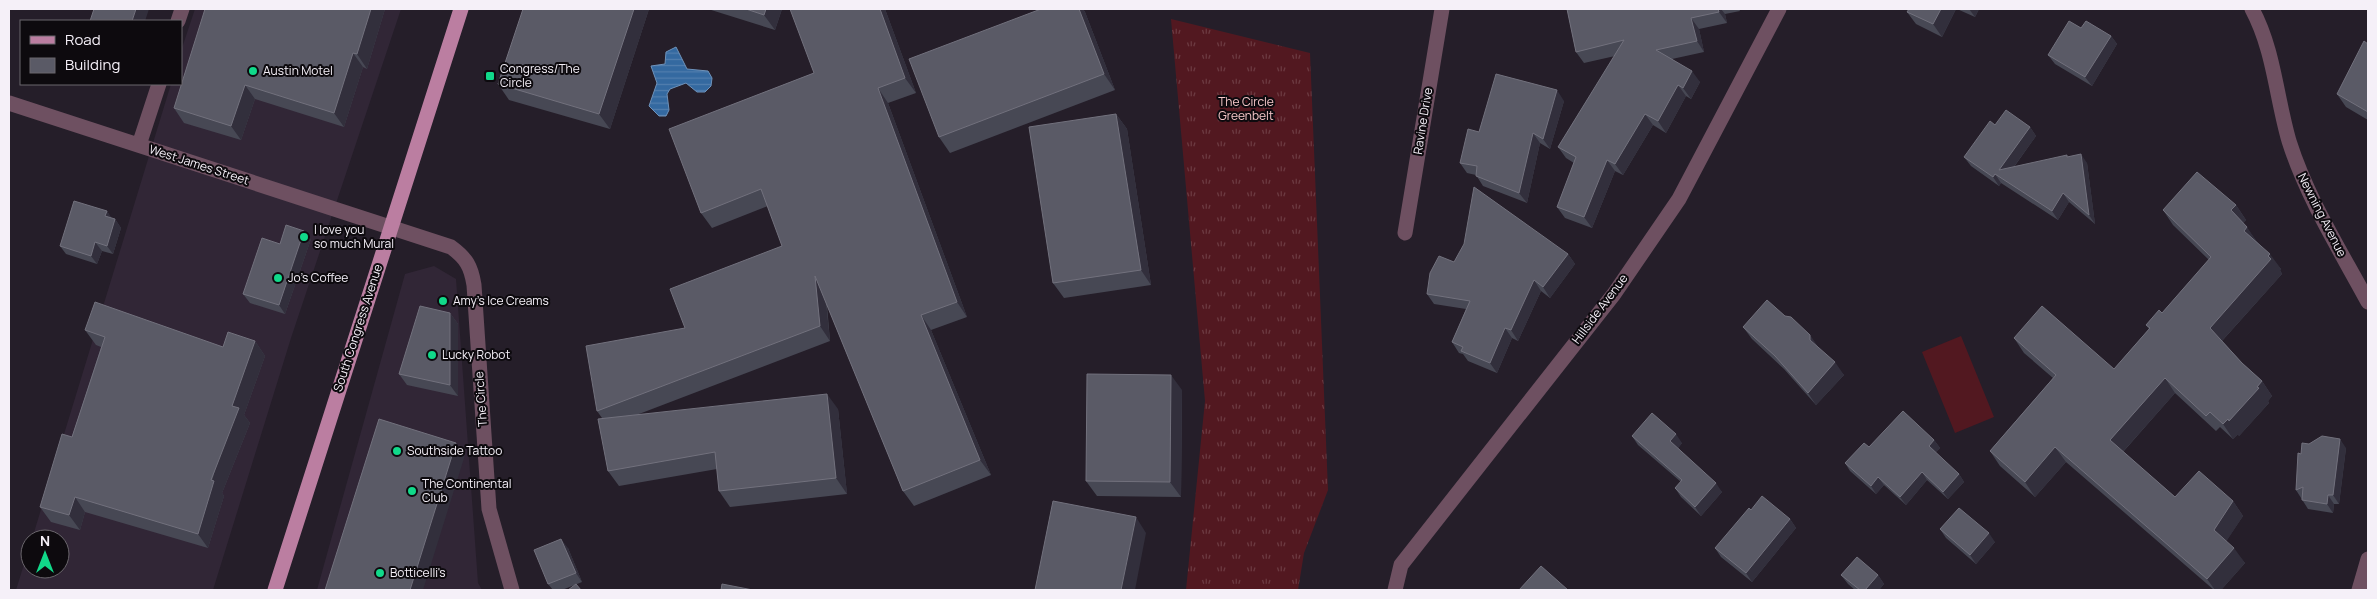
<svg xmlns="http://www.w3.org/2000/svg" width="2377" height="599" viewBox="0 0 2377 599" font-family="Manrope,sans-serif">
  <defs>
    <pattern id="grass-tufts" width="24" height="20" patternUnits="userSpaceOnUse" patternTransform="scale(1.25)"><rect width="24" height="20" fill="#521820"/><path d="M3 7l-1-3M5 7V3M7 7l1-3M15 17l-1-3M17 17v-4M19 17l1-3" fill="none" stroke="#6c3a41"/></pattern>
    <pattern id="water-rules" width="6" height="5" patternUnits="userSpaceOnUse" patternTransform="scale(1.25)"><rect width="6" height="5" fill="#3469a0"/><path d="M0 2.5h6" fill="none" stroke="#527fae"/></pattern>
  </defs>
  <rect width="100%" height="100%" fill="#251e29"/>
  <path fill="#312636" d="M195,9h206l-110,329 -78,252h-197l14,-45v24h30v-30h-28l139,-455h10v-33z
    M434,266l22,13 22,304 4,7h-165l88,-316z"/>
  <path fill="url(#grass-tufts)" d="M1171,19l139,34 18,437 -24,63 -6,37h-112l19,-189z"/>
  <path fill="#521820" d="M1961,336l33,81 -39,16 -33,-81z"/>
  <path fill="url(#water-rules)" stroke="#6e92ba" d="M676,47l11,22 21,2 4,7 -1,8 -6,6h-8l-11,-9 -16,6 -3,5 2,16 -3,6h-7l-10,-10 8,-23 -6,-17 14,-2 1,-12z"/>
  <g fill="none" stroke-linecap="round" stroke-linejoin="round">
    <path stroke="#6e5061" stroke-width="15" d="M2252,9c22,41 24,87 37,132 18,57 51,109 79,161
      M178,21l4,-12
      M9,103l442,144c15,11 20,19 23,38l15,224 23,81
      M139,145l20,-61
      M1405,233l37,-224
      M1395,590l6,-25 213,-271 65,-95 100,-190
      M2359,590l9,-31"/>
    <path stroke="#bb7ea1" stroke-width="15" d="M275,590l186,-581"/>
  </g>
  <path fill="#474854" d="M385,9l-18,60 -4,-2 -19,60 -89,-28 -14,41 -57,-17 -10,-15z
    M649,9l-39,120 -101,-29 -11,-16z
    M708,9h74l-7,21z
    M885,9l31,84 -28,10 79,214 -36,13 60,145 -77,31 -11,-15 -76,-186 3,36 -191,73 199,-5 9,85 -117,13 -11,-16 -2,-22 -98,17 -11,-15 -6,-53 -5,-7 88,-83 97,-82 -14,-40 -56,22 -11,-15 113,-140z
    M1041,9h42l2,3 30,78 -165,63 -11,-16z
    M1567,9h172l1,2 -15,3 2,9 -28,6 5,23 -32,7 28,23 -9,17 -5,-3 -20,37 -13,-8 -30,50 -8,-4 -23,57 -27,-10 -8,-11 17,-44 -8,-5 -8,-11 57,-91 -31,7 -8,-11z
    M1909,9h47l-14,28 -26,-13 -9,-12z
    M1957,9h22l-4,8z
    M2081,28l30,8 6,8 -25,42 -37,-22 -7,-9z
    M2368,44v76l-22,-13 -9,-13z
    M1564,101l-14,48 -10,-6 -13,60 -44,-17 -7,-11 -9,-2 -7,-10 19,-31z
    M1116,114l11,15 24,156 -87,13 -11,-15z
    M1995,125l35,2 6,9 -22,31 54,-10 19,6 8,61 -26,-22 -11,18 -57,-37 -2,3 -28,-20 -7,-9z
    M2236,205l10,15 -3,3 14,19 24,27 -1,1 2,4 -60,67 20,22 20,18 10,15 -4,5 1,2 -30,33 -1,-2 -5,5 -13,-12 -4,4 -41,-38 -52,59 52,45 58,4 10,15 -17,25 19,22 -24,27h-7l-148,-128 -31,35 -35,-31 -10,-15 63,-73 -29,-25 -10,-15 100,31 35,-40 -3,-4 16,-12 47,-53 -36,-35 -10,-15z
    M107,211l4,7 4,1 6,9 -8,26 -11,-3 -5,13 -31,-10 -6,-8z
    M311,239l-26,75 -35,-11 -7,-9 37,-50z
    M1568,254l7,10 -25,34 -9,-7 -23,50 -6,-3 -15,35 -29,-12 -5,-7 -4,-1 -7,-11 14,-33 -32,-5 -7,-10 27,-32z
    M450,313l8,11v72l-51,-11 -8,-11z
    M1743,327l76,21 25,27 -28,30 -32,-36 -32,-30z
    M85,330l138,17 32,-6 10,15 -21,59 6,8 -28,70 2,3 -16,52 -123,-36 -5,18 -29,-8 -11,-15 32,-70 29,-90 -5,-2z
    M1182,390l-1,107 -84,-1 -11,-15z
    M1632,436l50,7 -4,5 44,44 -21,24 -20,-19 -6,-9 6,-6 -43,-37z
    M1934,440l6,8 -5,5 24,21 5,8 -16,17 -21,-19 -21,25 -22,-20 -8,9 -26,-23 -5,-8 24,-16z
    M2346,448l-7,56h-5l-1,9 -25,-4 -12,-19 5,-36z
    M1751,510l39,9 6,9 -44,54 -31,-25 -6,-9z
    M1940,529l55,13 -19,22 -30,-26z
    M568,548l14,34 -20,8h-9l-5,-6z
    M1841,575h37l6,9 -5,6h-24l-7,-6z"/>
  <path fill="#322f3c" d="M136,9h13l-4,12h-13z
    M371,9h14l-18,60 -10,-15z
    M634,9h15l-39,120 -11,-15z
    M766,9h16l-7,21 -11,-15z
    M880,9h5l31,84 -11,-15z
    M1079,9h4l2,3 30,78 -11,-16z
    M1718,9h3l4,5 2,9 -8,-11z
    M1941,9h15l-14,28 -9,-13z
    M1969,9h10l-4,8z
    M1691,18l8,11 5,23 -7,-11z
    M2111,36l6,8 -25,42 -7,-9z
    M353,53l10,14 -19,60 -10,-14z
    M1692,71l8,11 -9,17 -8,-11z
    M245,85l10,14 -14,41 -10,-14z
    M1678,85l8,11 -20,37 -8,-12z
    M878,88l10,15 79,214 -10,-15z
    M1557,90l7,11 -14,48 -7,-10z
    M1116,114l11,15 24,156 -10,-15z
    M1645,114l8,11 -30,50 -8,-11z
    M2030,127l6,9 -31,43 -6,-9z
    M1533,133l7,10 -13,60 -8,-10z
    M2081,154l6,9 8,61 -6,-9z
    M1607,160l8,11 -23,57 -8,-11z
    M1995,174l6,9 -2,3 -6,-9z
    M2063,193l6,9 -11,18 -6,-9z
    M2236,205l10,15 -5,5 -10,-15z
    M107,211l6,9 -8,-4z
    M115,219l6,9 -8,26 -6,-8z
    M2247,227l10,15 -13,-11z
    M304,231l7,8 -26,75 -6,-9z
    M95,242l7,9 -5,13 -6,-8z
    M1568,254l7,10 -25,34 -7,-11z
    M2270,254l11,15 -1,1 2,4 -62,69 -10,-15z
    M815,276l10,16 5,49 -10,-15z
    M1534,280l7,11 -23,50 -7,-11z
    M450,313l8,11v72l-8,-11z
    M921,315l10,15 60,145 -11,-15z
    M1505,328l7,10 -15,35 -7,-10z
    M1810,335l9,13 -9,-8z
    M255,341l10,15 -21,59 6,8 -28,70 2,3 -16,52 -10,-14 34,-128z
    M1835,362l9,13 -28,30 -8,-12z
    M1171,375l11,15 -1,107 -11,-15z
    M2165,378l10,15 -55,62 -10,-15z
    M2262,381l10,15 -4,5 1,2 -30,33 -10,-15z
    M827,394l11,15 9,85 -11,-16z
    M2228,419l10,15 -5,5 -10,-15z
    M1676,434l6,9 -5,7 -7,-9z
    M2340,439l6,9 -7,56 -6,-9z
    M1934,440l6,8 -6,6 -5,-8z
    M456,443l9,12 -42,135h-13z
    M2055,447l11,15 -31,35 -10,-15z
    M1922,472l5,8 -21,25 -6,-8z
    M1959,474l5,8 -16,17 -5,-7z
    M1878,477l6,8 -8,9 -5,-8z
    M1716,483l6,9 -21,24 -6,-9z
    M2328,495l6,9 -1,9 -6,-9z
    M75,497l10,15 -5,18 -11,-15z
    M2233,501l10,15 -19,29 -10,-15z
    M1136,517l10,16 -11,57h-14z
    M1790,519l6,9 -44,54 -6,-9z
    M1989,533l6,9 -19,22 -6,-9z
    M561,539l7,9 14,34 -6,-9z
    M2234,548l11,15 -24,27h-6l-8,-11z
    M1878,575l6,9 -5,6h-14z"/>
  <path fill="#5a5a66" stroke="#72717d" d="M94,9h42l-4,12h-42z
    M205,9h166l-14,45 -4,-1 -19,60 -89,-28 -14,41 -57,-18z
    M523,9h111l-35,105 -101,-30z
    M746,9h20l-2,6z
    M790,9h90l25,69 -27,10 79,214 -36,13 59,145 -77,31 -88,-215 5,50 -223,85 -11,-65 99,-18 -15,-39 112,-43 -21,-57 -60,24 -32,-84 145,-56z
    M1041,9h38l25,65 -165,63 -30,-78z
    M1567,9h151l1,3 -28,6 6,23 -41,9 36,21 -9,17 -5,-3 -20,36 -13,-7 -30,50 -8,-4 -23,57 -27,-10 19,-50 -18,-10 66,-107 -48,12z
    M1909,9h32l-8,15 -26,-12z
    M2069,21l12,7 5,-7 25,15 -26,41 -37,-22z
    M2364,41l4,3v68l-31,-18z
    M1496,74l61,16 -14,49 -10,-6 -14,60 -43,-17 1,-10 -17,-3 8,-34 11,3z
    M2006,110l24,17 -31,43 68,-15v2l14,-3 8,61 -26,-22 -11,18 -57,-37 -2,3 -29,-20 26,-36 5,4z
    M1116,114l25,156 -88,13 -24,-156z
    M2197,172l39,33 -5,5 16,17 -3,4 26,23 -2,2 3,3 -61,69 32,35 20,18 -5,6 2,1 -30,33 -1,-2 -5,5 -13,-12 -4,4 -41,-38 -55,62 65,57 24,-26 34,30 -19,29 20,18 -27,31 -152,-132 -30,35 -35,-31 66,-76 -42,-37 28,-32 72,63 36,-41 -4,-3 13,-15 3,3 49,-56 -48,-47z
    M1474,187l94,67 -25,33 -9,-7 -23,50 -6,-2 -15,35 -29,-12 2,-4 -11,-5 18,-41 -43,-7 3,-21 9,-17 15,6 10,-18z
    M74,201l33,10 -2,5 10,3 -8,27 -12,-4 -4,14 -31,-10z
    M286,225l18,6 -25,74 -36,-11 19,-56 18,6z
    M1767,300l18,16 6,1 19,18v5l25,22 -27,31 -33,-37 -32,-29z
    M95,302l128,45 5,-15 27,9 -23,65 7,2 -28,72 3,1 -16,53 -123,-37 -6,18 -29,-8 22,-73 10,3 33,-100 -20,-7z
    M420,306l30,7v72l-51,-11z
    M1087,374l84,1 -1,107 -84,-1z
    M827,394l9,84 -117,13 -4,-39 -107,19 -10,-52z
    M1903,411l31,29 -5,6 30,28 -16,18 -21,-20 -22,25 -22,-20 -7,9 -26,-23 19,-20 5,4z
    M1652,413l24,21 -6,7 46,42 -21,24 -20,-19 7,-8 -50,-44z
    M379,419l77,24 -46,147h-85z
    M2322,436l18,3 -7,56h-5l-1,9 -25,-4 1,-13 -7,3 2,-37 3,1 1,-11 7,1z
    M1762,496l28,23 -44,54 -31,-25 34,-40 2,2z
    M1053,501l83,16 -15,73h-86z
    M1959,508l30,25 -19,22 -30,-26z
    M561,539l15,34 -28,11 -14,-34z
    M1857,557l21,18 -13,15h-5l-19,-15z
    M1541,566l27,24h-49z
    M576,584l5,6h-13z
    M722,584l31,6h-32z"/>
  <g fill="#11d98a" stroke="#0d0a0e" stroke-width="2">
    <circle cx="253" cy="71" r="5"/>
    <rect x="485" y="71" width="10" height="10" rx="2.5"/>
    <circle cx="304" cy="237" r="5"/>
    <circle cx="278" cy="278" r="5"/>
    <circle cx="443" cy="301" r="5"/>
    <circle cx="432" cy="355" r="5"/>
    <circle cx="397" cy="451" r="5"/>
    <circle cx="412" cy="491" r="5"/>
    <circle cx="380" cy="573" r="5"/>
  </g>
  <g text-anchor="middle" stroke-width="4" stroke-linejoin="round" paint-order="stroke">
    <g font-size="12" fill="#f5f0f8" stroke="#0d0a0e" text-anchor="start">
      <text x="500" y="73">Congress/The<tspan x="500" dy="14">Circle</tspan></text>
      <text x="263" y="75">Austin Motel</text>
      <text x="314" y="234">I love you<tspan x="314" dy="14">so much Mural</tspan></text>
      <text x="288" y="282">Jo's Coffee</text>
      <text x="453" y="305">Amy's Ice Creams</text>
      <text x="442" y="359">Lucky Robot</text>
      <text x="407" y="455">Southside Tattoo</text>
      <text x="422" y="488">The Continental<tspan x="422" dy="14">Club</tspan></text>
      <text x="390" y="577">Botticelli's</text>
    </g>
    <g font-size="12" fill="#f6c7c9" stroke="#0d0a0e">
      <text x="1246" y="106">The Circle<tspan x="1246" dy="14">Greenbelt</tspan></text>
    </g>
    <g font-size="12" fill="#f5f0f8" stroke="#0d0a0e">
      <text transform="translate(1423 121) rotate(-81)" y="4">Ravine Drive</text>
      <text transform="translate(199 165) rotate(18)" y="4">West James Street</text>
      <text transform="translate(2322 215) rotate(63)" y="4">Newning Avenue</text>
      <text transform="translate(1600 309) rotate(-53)" y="4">Hillside Avenue</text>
      <text transform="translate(358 328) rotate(-72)" y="4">South Congress Avenue</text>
      <text transform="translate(481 399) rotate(-94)" y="4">The Circle</text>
    </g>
  </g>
  <rect width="2377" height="599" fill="none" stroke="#f5f0f8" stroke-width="20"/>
  <rect x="20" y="20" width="162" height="65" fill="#0d0a0e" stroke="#6a666c"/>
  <rect x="30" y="36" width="25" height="8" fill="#bb7ea1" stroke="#6a666c"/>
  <text x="65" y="45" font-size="15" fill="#f5f0f8">Road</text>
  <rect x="30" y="58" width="25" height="15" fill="#5a5a66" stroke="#6a666c"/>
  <text x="65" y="70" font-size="15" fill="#f5f0f8">Building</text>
  <g transform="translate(45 554)"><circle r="24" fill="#0d0a0e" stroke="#6a666c"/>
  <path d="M0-4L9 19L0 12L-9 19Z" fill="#11d98a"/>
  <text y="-8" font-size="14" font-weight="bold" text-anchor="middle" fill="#f5f0f8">N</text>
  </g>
</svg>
